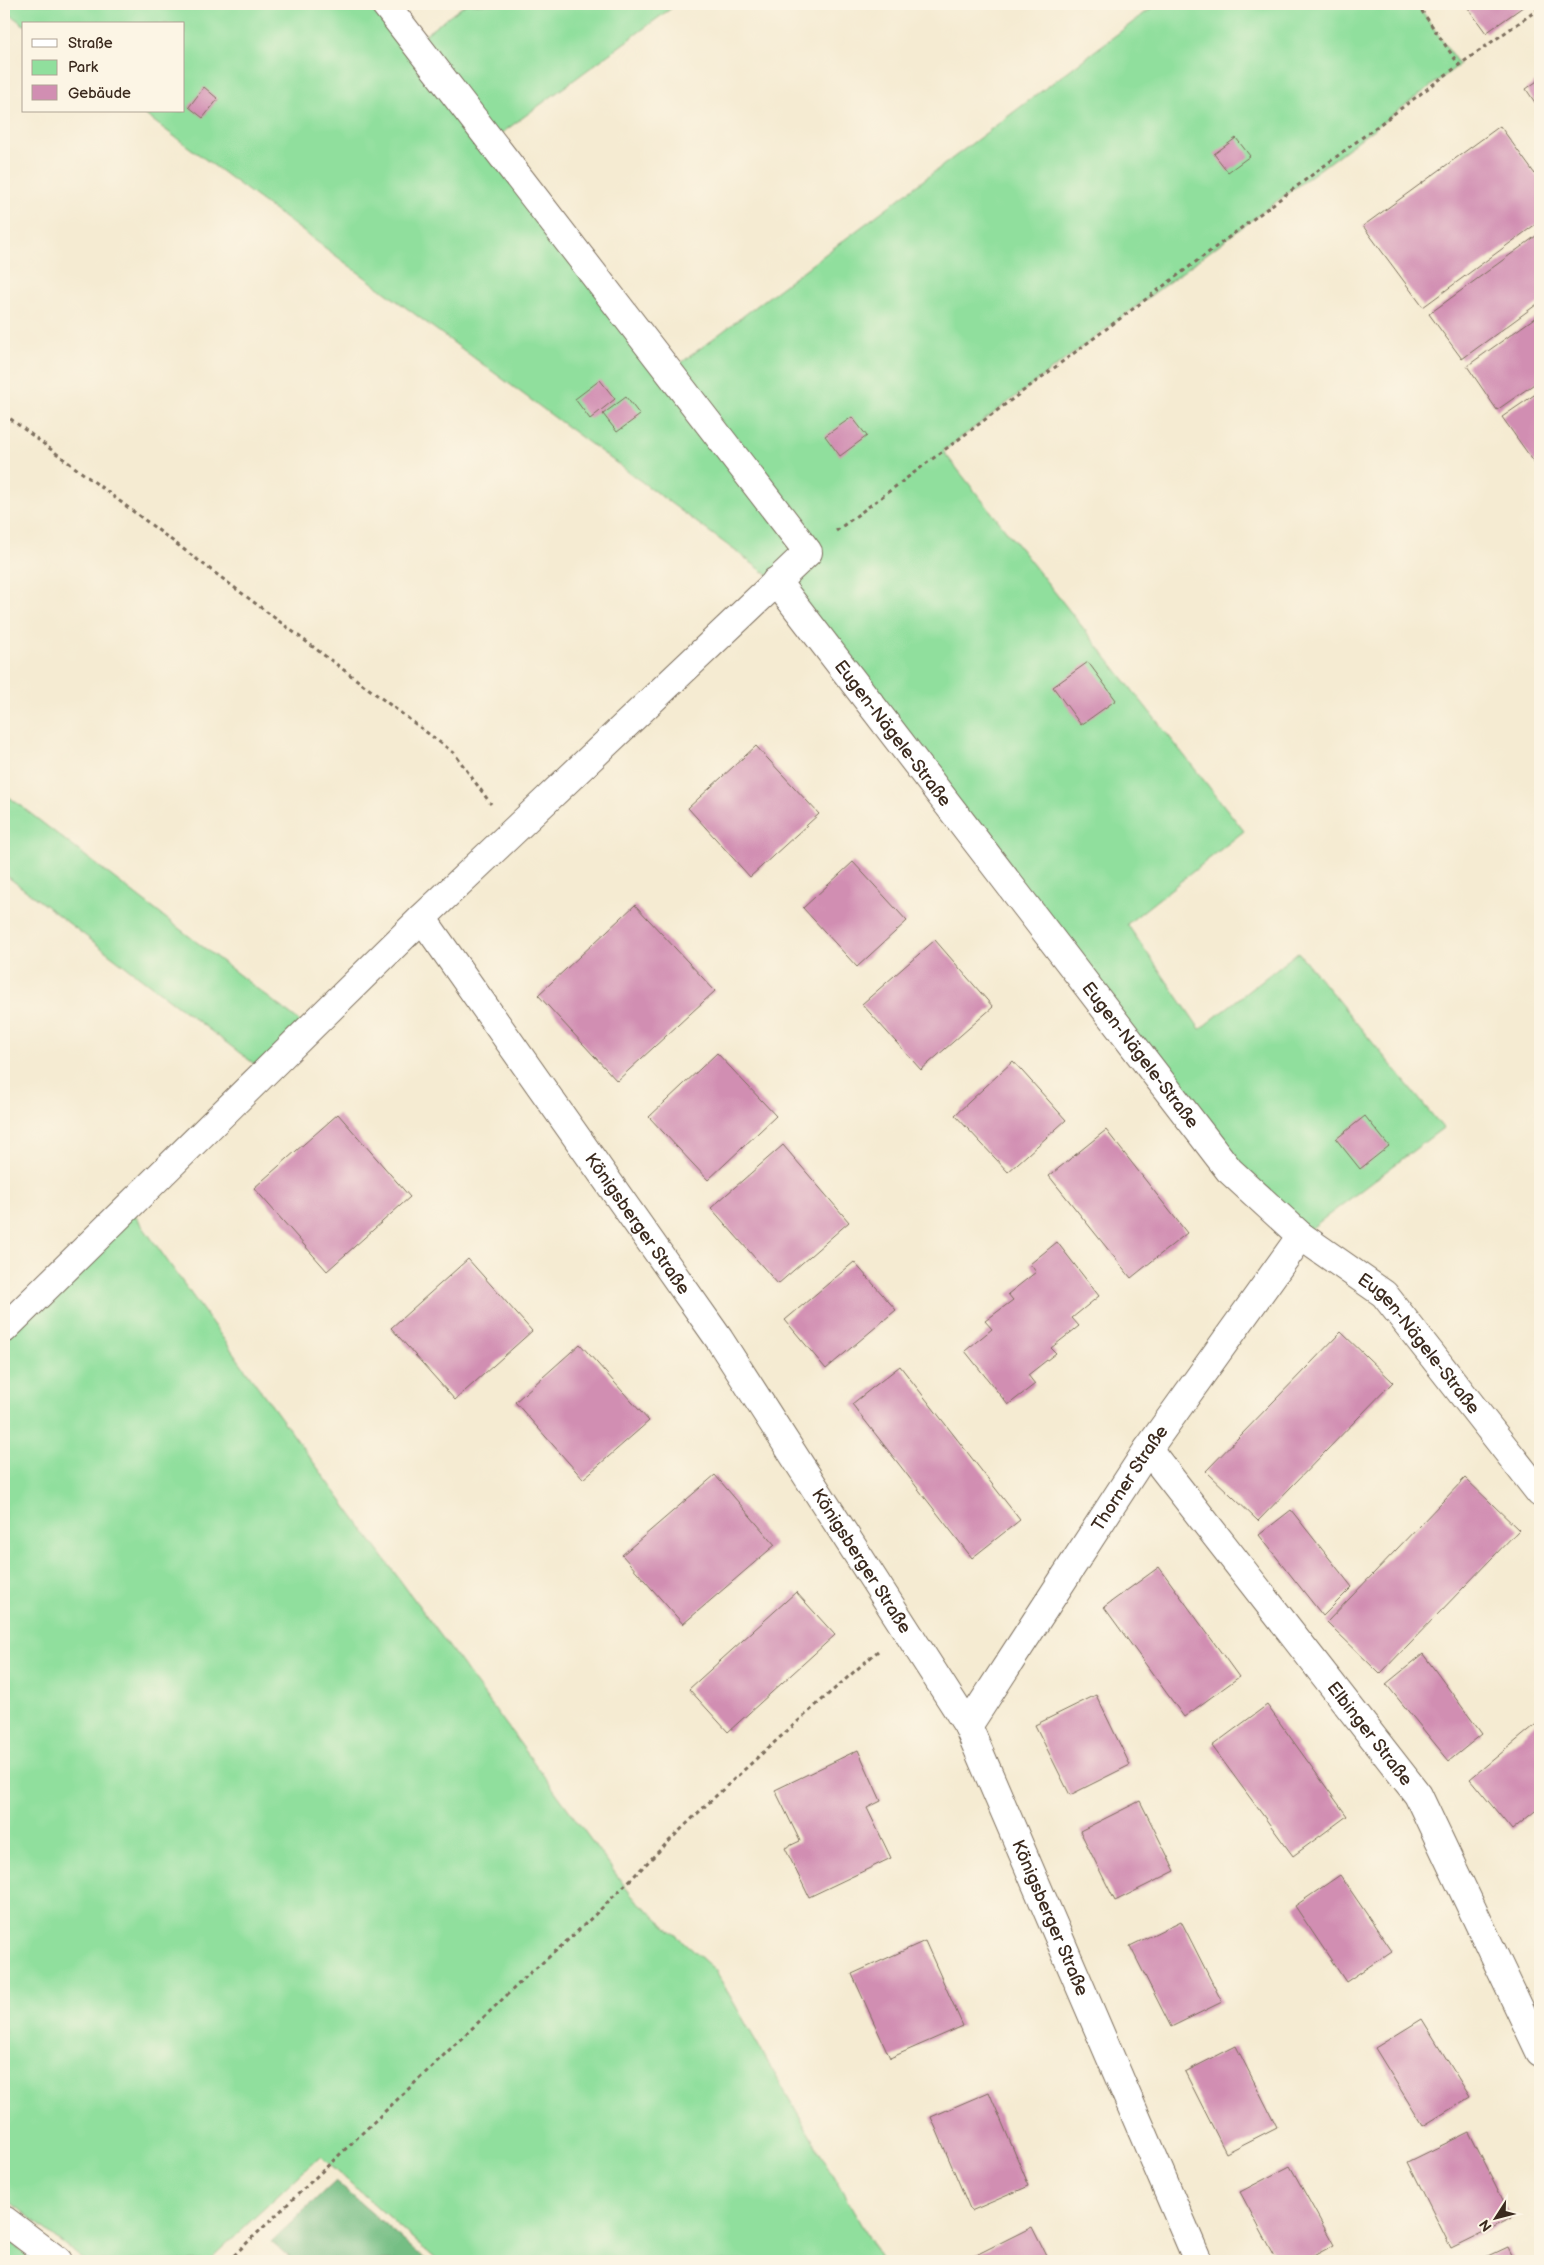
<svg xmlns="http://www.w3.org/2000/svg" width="1544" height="2265" viewBox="0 0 1544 2265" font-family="'Balsamiq Sans',sans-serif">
  <rect width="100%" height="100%" fill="#fcf5e5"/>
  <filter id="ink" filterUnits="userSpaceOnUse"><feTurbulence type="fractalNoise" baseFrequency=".02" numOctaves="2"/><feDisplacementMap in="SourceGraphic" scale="10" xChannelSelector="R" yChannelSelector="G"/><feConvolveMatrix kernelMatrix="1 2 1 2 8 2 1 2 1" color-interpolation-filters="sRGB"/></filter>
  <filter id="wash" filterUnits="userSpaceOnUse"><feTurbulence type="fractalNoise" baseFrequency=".0096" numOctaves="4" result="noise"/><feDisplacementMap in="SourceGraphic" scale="20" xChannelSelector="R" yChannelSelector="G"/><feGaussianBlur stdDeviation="1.12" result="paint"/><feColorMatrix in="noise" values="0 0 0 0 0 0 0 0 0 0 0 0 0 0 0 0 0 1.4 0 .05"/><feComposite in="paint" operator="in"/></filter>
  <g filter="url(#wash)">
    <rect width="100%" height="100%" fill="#f5ebd2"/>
    <path fill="#90df9d" stroke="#66845e" d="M4,4h381l30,38 51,-38h211l-186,137 178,231 488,-368h260l42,61 -516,386 301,380 -117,93 73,105 98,-77 145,176 -142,108 -72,-66 -453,-589 -636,-470h44v-87l-160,1 -20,-15z
      M4,793l305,236 -44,43 -261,-198z
      M128,1206l117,163 387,527 83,74 167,291h-444l-118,-105 -112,105h-123l-81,-64v-868z
      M4,2237l30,24h-30z"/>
    <path fill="#74be84" stroke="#587451" d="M335,2181l92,80h-133l-23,-19z"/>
    <g id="blocks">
      <path fill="#d18eb2" d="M1465,4h62l-41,29z
        M1540,79v31l-14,-21z
        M204,87l14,12 -15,19 -14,-11z
        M1500,126l40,55v40l-117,86 -60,-81z
        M1236,138l14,18 -22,16 -14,-18z
        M1540,233v69l-78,57 -33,-45z
        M1540,314v66l-43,30 -30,-44z
        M600,380l15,19 -25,20 -15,-20z
        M1540,391v66l-6,5 -32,-45z
        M626,397l14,18 -23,17 -14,-18z
        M852,417l15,19 -27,20 -15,-20z
        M1088,662l28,38 -35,25 -28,-38z
        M756,746l63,68 -69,63 -62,-69z
        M853,862l54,59 -50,46 -54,-59z
        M635,905l80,86 -98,90 -79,-86z
        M935,940l58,67 -72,63 -59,-66z
        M717,1053l59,63 -68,64 -59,-63z
        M1013,1061l53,59 -58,52 -53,-57z
        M338,1114l72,83 -83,74 -73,-83z
        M1365,1116l24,30 -29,23 -24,-30z
        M1106,1130l81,103 -56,45 -82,-102z
        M783,1145l66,77 -71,62 -67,-76z
        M1057,1242l42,54 -27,22 7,8 -28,22 5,5 -28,22 7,9 -27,21 -43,-54 27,-22 -7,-8 28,-21 -5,-6 28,-22 -6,-8z
        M468,1259l64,72 -77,69 -64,-72z
        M854,1262l42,48 -70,59 -41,-49z
        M1341,1332l52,50 -135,139 -52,-50z
        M580,1344l69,77 -66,58 -68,-77z
        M900,1366l120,154 -48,38 -120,-154z
        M715,1475l60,70 -92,79 -61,-69z
        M1465,1478l54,52 -139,144 -53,-52z
        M1291,1510l61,77 -29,29 -64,-81z
        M1159,1567l80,110 -55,40 -80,-110z
        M796,1592l39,43 -107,97 -39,-43z
        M1423,1654l59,80 -33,27 -63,-77z
        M1096,1695l34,70 -60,30 -35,-70z
        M1267,1705l80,111 -54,40 -81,-110z
        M1540,1721v86l-28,23 -42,-51z
        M858,1750l23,51 -14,7 24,50 -82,39 -24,-49 15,-7 -25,-51z
        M1140,1801l35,70 -60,30 -35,-70z
        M1340,1875l52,76 -46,31 -51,-76z
        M1181,1921l41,81 -51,25 -41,-81z
        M925,1941l38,85 -73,32 -38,-84z
        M1422,2019l48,78 -47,29 -48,-78z
        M1236,2046l41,81 -51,26 -41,-81z
        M989,2092l40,94 -58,25 -40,-94z
        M1469,2132l43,86 -61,30 -43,-86z
        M1290,2166l44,79 -30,16h-27l-37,-69z
        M1032,2227l17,34h-85z
        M1508,2247l7,14h-37z"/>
    </g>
  </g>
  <g filter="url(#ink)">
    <use href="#blocks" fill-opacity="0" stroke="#7c6e5d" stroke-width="1"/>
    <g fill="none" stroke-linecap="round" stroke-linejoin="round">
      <defs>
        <g id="minor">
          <path id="s1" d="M776,581l453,589 72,66 83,58 156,199"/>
          <path id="s2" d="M422,918l297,421 249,387 230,535"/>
          <path d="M4,1329l418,-411 386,-366 -423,-548"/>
          <path id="s3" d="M1148,1449l270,346 122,257"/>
          <path id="s4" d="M968,1726l180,-277 153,-213"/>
          <path d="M4,2220l54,41"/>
        </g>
      </defs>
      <use href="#minor" stroke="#7c6e5d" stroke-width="30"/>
      <path stroke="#7c6e5d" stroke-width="3" stroke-dasharray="4 4" stroke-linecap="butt" d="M1417,4l42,61
        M4,414l450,339 37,51
        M836,531l623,-466 81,-57
        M228,2261l302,-288c61,-50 113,-108 170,-162 58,-55 118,-108 178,-160"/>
      <use href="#minor" stroke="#fff" stroke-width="28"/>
    </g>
  </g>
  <g text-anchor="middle" stroke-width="4" stroke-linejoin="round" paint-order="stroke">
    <g font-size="18" fill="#3b2a1e" stroke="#fcf5e5">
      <text dy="6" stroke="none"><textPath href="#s1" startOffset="192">Eugen-Nägele-Straße</textPath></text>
      <text dy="6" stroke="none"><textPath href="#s1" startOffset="598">Eugen-Nägele-Straße</textPath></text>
      <text dy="6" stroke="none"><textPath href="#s2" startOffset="374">Königsberger Straße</textPath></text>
      <text dy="6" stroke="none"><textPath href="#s1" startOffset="1002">Eugen-Nägele-Straße</textPath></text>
      <text dy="6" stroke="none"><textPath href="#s4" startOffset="296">Thorner Straße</textPath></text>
      <text dy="6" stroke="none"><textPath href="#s2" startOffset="779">Königsberger Straße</textPath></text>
      <text dy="6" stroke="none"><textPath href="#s3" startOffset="361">Elbinger Straße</textPath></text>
      <text dy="6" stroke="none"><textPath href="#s2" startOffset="1184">Königsberger Straße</textPath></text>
    </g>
  </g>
  <rect width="1544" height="2265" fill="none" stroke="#fcf5e5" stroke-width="20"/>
  <rect x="22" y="22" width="162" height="90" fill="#fcf5e5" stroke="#afa495"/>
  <rect x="32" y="39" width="25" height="8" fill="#ffffff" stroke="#afa495"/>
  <text x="68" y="48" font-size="15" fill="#3b2a1e">Straße</text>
  <rect x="32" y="60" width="25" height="15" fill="#90df9d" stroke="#afa495"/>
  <text x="68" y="72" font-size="15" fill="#3b2a1e">Park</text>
  <rect x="32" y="85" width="25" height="15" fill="#d18eb2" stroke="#afa495"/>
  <text x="68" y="98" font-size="15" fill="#3b2a1e">Gebäude</text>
  <g transform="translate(1496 2218) rotate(234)" stroke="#fcf5e5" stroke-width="4" paint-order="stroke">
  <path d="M0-4L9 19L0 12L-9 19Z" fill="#3b2a1e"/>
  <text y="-8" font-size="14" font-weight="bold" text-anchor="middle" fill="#3b2a1e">N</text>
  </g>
</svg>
